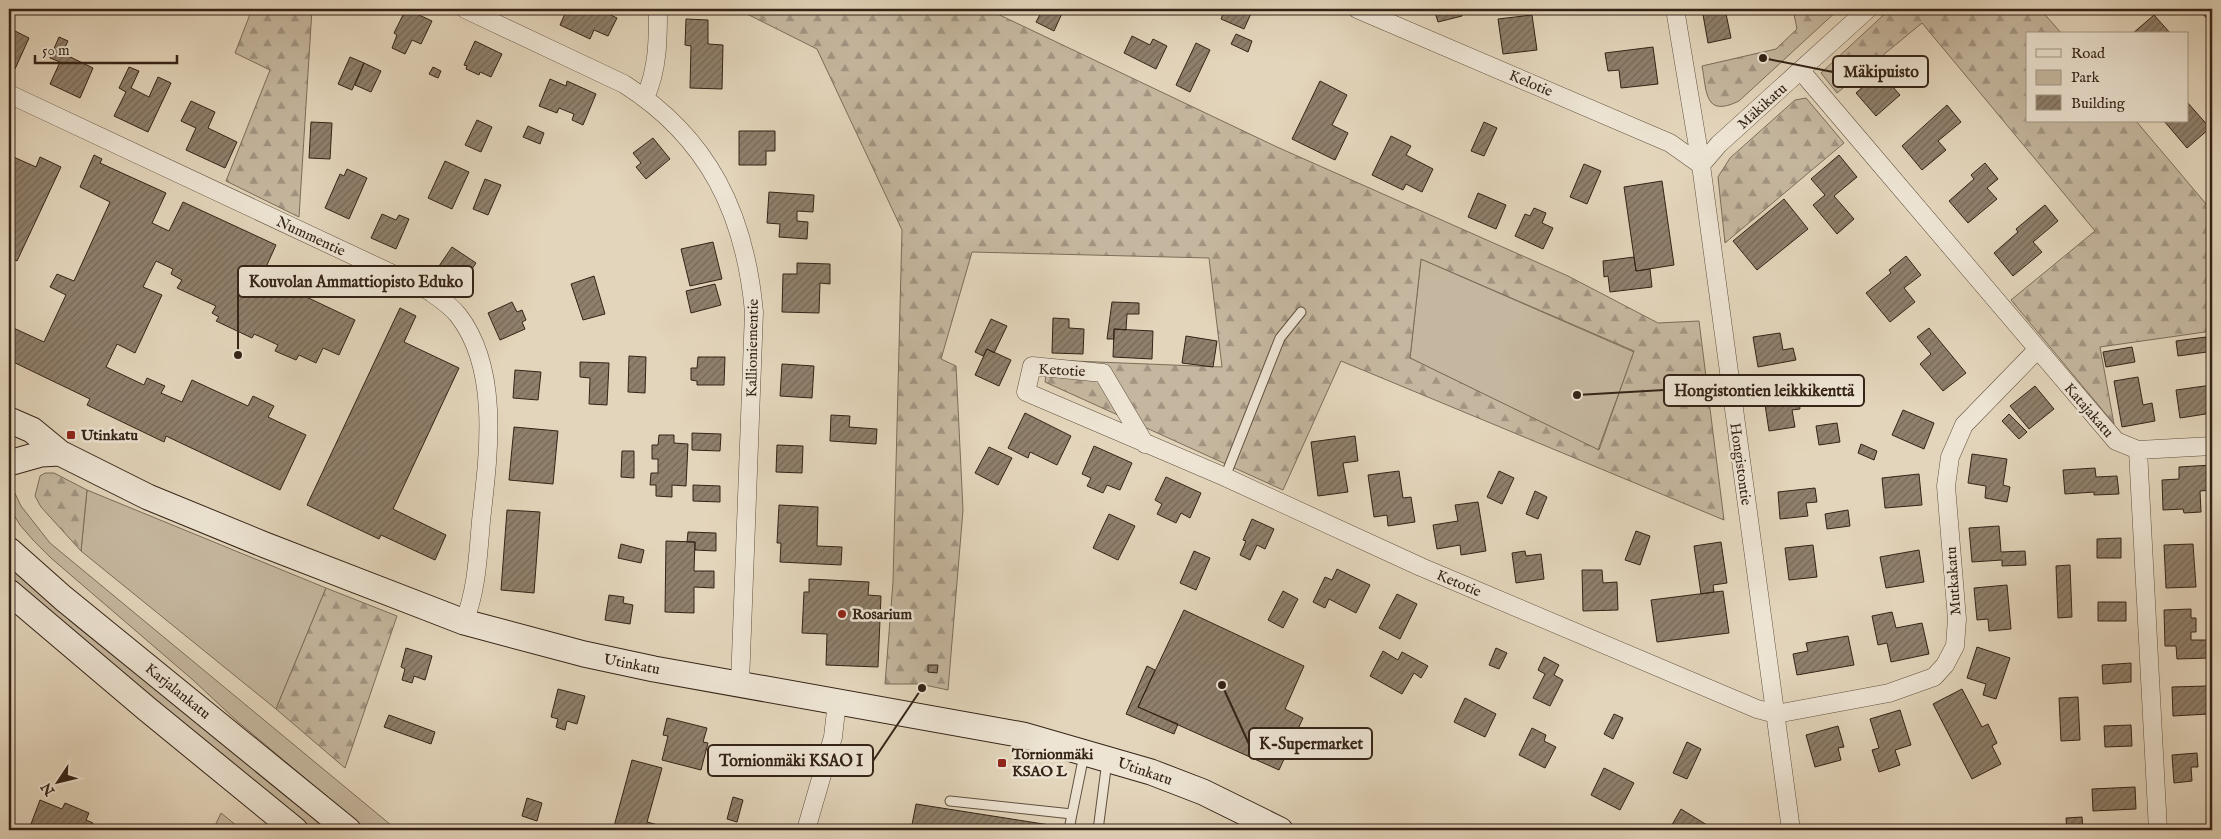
<svg xmlns="http://www.w3.org/2000/svg" width="2221" height="839" viewBox="0 0 2221 839" font-family="'IM FELL English',serif">
  <defs>
    <pattern id="forest-firs" width="22" height="20" patternUnits="userSpaceOnUse" patternTransform="scale(1.25)"><rect width="22" height="20" fill="#c5b79f"/><path d="M5 1l3.5 6h-7zM16 11l3.5 6h-7z" fill="#a19481"/></pattern>
    <pattern id="building-hatch" width="6" height="6" patternUnits="userSpaceOnUse" patternTransform="scale(1.25)"><rect width="6" height="6" fill="#8f806c"/><path d="M-1 1l2-2M0 6l6-6M5 7l2-2" fill="none" stroke="#766858"/></pattern>
  </defs>
  <rect width="100%" height="100%" fill="#e3d5bb"/>
  <filter id="stains"><feTurbulence type="fractalNoise" baseFrequency=".004" numOctaves="4"/><feColorMatrix values="0 0 0 0 .2 0 0 0 0 .09 0 0 0 0 .02 0 0 0 .5 -.17"/></filter>
  <radialGradient id="worn" r=".72"><stop offset=".6" stop-color="#630" stop-opacity="0"/><stop offset="1" stop-color="#630" stop-opacity=".3"/></radialGradient>
  <path fill="#c5b79f" stroke="#7c6d5a" d="M1421,259l213,93 -36,98 -188,-92z
    M12,487l9,19 29,37 347,287h-30l-130,-109 -44,-41 -142,-122 -18,-18 -13,-15 -11,-18v-17z
    M87,490l239,98 -50,121 -195,-158z
    M9,566l66,59 255,205h-17l-203,-166 -101,-89z"/>
  <path fill="url(#forest-firs)" stroke="#7c6d5a" fill-rule="evenodd" d="M252,9h60l-13,208 -73,-36 44,-111 -35,-17z
    M737,9h250l290,138 291,129 90,47 41,-2 25,199 -383,-159 -58,129 -238,-108 3,-22 174,7 -13,-109 -237,-6 -31,107 15,7 7,144 -15,180 -28,-6h-35l8,-102 9,-352 -85,-181zM1421,259l213,92 -35,99 -189,-92z
    M1793,9h46l-100,92c-35,17 -32,-9 -37,-35l74,-17 21,-20z
    M1890,9h150l22,25h-35v87h109l76,90v120l-112,16 14,77 -103,-124 84,-69 -173,-208 -85,70 -16,-20z
    M1806,98l38,45 -119,100 -7,-66 12,-19 65,-58z
    M45,473h9l33,17 -6,61 -40,-44 -6,-11 5,-20z
    M326,588l71,28 -52,152 -69,-59z
    M221,813l21,17h-29z"/>
  <path fill="url(#building-hatch)" stroke="#342316" d="M406,9l26,12 -11,23 -9,-4 -7,14 -13,-6 5,-13 -3,-2z
    M567,9h31l19,9 -9,18 -14,-6 -4,9 -30,-14z
    M1043,9h21l-10,22 -18,-9z
    M1225,9h28l-9,20 -23,-10z
    M1434,9h26l2,7 -24,6z
    M1702,9h23l6,29 -23,5z
    M2083,9h13l-8,6z
    M2199,9h13v16z
    M1532,15l5,35 -34,4 -5,-35z
    M2154,15l17,19h-39z
    M686,19l22,1v24l15,1 -1,44 -32,-1 1,-42 -6,-1z
    M9,28l20,10 -14,31 -6,-3z
    M1236,34l16,7 -4,11 -17,-8z
    M1132,36l18,9 3,-6 14,7 -11,23 -32,-16z
    M59,37l9,4 -6,12 31,15 -13,30 -30,-14 10,-22 -10,-4z
    M475,41l27,13 -11,23 -11,-5 -1,3 -13,-6 1,-3 -3,-1z
    M1196,43l14,7 -20,42 -14,-7z
    M1653,47l5,37 -37,4 -2,-18 -11,1 -3,-18z
    M350,57l14,6 -12,27 -14,-6z
    M1894,59l12,14 -14,13 8,9 -24,21 -20,-23z
    M364,63l17,8 -10,21 -16,-7z
    M129,67l10,4 -8,17 18,9 9,-20 13,6 -23,49 -34,-16 12,-24 -7,-4z
    M433,67l8,4 -3,7 -9,-4z
    M550,79l16,7 1,-5 29,13 -13,31 -11,-5 2,-6 -15,-6 -2,5 -18,-7z
    M1320,81l27,14 -15,30 16,8 -13,27 -43,-21z
    M191,101l24,11 -7,16 29,14 -12,26 -39,-18 10,-22 -15,-7z
    M2187,102l23,26 -23,20 -23,-27h23z
    M1947,105l14,17 -23,19 8,9 -24,20 -20,-24z
    M477,120l15,7 -11,25 -16,-7z
    M311,122l21,1 -2,36 -21,-1z
    M1484,122l13,6 -13,28 -13,-5z
    M528,126l16,7 -4,11 -17,-7z
    M739,131h36v20h-9v14h-27z
    M1391,136l20,10 -5,9 27,14 -11,23 -16,-8 -3,6 -31,-15z
    M653,138l17,21 -24,20 -10,-12 5,-4 -8,-10z
    M9,155l27,12 4,-10 21,10 -44,94 -8,-4z
    M94,155l8,4 -2,4 66,30 -14,30 17,8 14,-29 93,43 -14,31 93,44 -16,35 -16,-7 -7,15 -17,-8 -3,5 -21,-9 3,-6 -17,-8 -7,-3 -2,4 -36,-17 3,-4 -7,-4 4,-7 -39,-18 5,-8 -11,-6 2,-5 -17,-8 -13,26 19,8 -27,58 -18,-9 -11,23 38,18 3,-7 18,8 -4,7 21,9 10,-22 56,26 5,-10 21,10 -6,11 38,18 -26,55 -114,-54 -2,6 -77,-37 3,-6 -81,-39v-34l35,16 22,-47 -16,-8 7,-13 17,7 36,-79 -30,-15z
    M1839,155l18,22 -23,19 20,23 -17,15 -24,-29 12,-10 -14,-16z
    M445,161l24,11 -17,37 -24,-11z
    M1985,163l13,16 -11,9 10,11 -29,24 -19,-22 25,-22 -3,-4z
    M1584,164l17,7 -14,33 -17,-7z
    M347,169l20,9 -18,41 -24,-11 15,-34 4,2z
    M485,179l16,6 -13,30 -15,-6z
    M1662,181l12,84 -38,6 -12,-84z
    M769,192l45,3 -1,17 -16,-1v10l11,1 -1,17 -28,-2 1,-13 -13,-1z
    M1478,193l28,12 -10,24 -28,-12z
    M1784,199l24,30 -51,41 -24,-29z
    M2045,205l13,16 -25,21 9,10 -29,24 -19,-23 24,-21 -2,-3z
    M1534,208l12,5 -4,10 11,5 -10,21 -28,-13 10,-22 5,2z
    M382,214l14,6 3,-5 10,4 -13,30 -25,-11z
    M713,242l9,37 -32,7 -9,-37z
    M452,247l24,16 -15,22 -24,-16z
    M1906,256l15,19 -17,13 11,14 -25,20 -24,-29 25,-20 -2,-3z
    M1634,257l2,14 14,-2 2,18 -42,5 -2,-16 -4,1 -1,-16z
    M797,263l33,1v20l-10,-1 -1,30 -37,-1 1,-38h14z
    M594,276l11,38 -22,6 -12,-36z
    M715,284l6,21 -30,8 -5,-22z
    M512,302l5,10 5,-2 4,10 -4,2 3,7 -25,11 -12,-27z
    M1112,302l27,1v11h-12l-1,16 -12,-1v10h-7z
    M400,308l16,8 -12,26 55,26 -66,141 53,26 -11,25 -54,-25 -2,4 -72,-34z
    M1053,318l16,1v9l15,1 -1,25 -31,-1z
    M991,319l16,7 -13,27 -7,-4 -4,7 -8,-4z
    M1929,328l37,45 -23,18 -23,-27 11,-10 -14,-17z
    M1114,329l39,2 -1,28 -39,-2z
    M1780,333l3,17 10,-2 3,12 -38,7 -5,-30z
    M1186,336l31,5 -4,26 -31,-4z
    M2206,337l1,15 -29,4 -2,-15z
    M2132,347l3,15 -29,5 -3,-15z
    M987,349l24,11 -12,26 -24,-11z
    M629,356l17,1 -1,36 -17,-1z
    M698,357h27l-1,28h-27v-4l-6,-1v-12h6z
    M580,362l29,1 -2,42 -18,-1 1,-26 -10,-1z
    M782,364l32,2 -2,32 -32,-2z
    M515,370l26,2 -3,28 -25,-2z
    M2138,377l5,28 9,-2 3,18 -33,6 -8,-46z
    M2212,385v28l-32,5 -4,-28z
    M2035,386l19,23 -25,20 -19,-23z
    M1798,393l2,16 -8,1 3,17 -26,4 -5,-33z
    M1903,410l31,13 -10,26 -32,-14z
    M1025,413l46,23 -14,29 -27,-13 -2,6 -20,-10z
    M2009,414l18,18 -8,7 -17,-18z
    M831,415l19,1 -1,11 28,2 -1,15 -46,-3z
    M1837,423l3,19 -21,3 -3,-19z
    M514,427l44,4 -5,53 -44,-4z
    M692,433l29,1 -1,17 -28,-1z
    M659,435h15v8l14,1 -2,42 -14,-1v12l-16,-1v-11h-6l1,-12h7v-14h-6v-14h6z
    M1355,436l3,25 -15,2 5,29 -30,4 -7,-54z
    M1861,444l16,7 -3,9 -16,-7z
    M777,445l26,1 -1,27 -26,-1z
    M1094,446l38,17 -12,27 -13,-5 -4,8 -16,-7 4,-8 -9,-4z
    M989,447l23,11 -14,27 -23,-12z
    M622,451h12v27l-13,-1z
    M1972,454l35,5 -4,26 7,2 -3,15 -22,-4 1,-12 -18,-3z
    M2212,465v25l-12,1 1,21 -17,1 -1,-4 -20,1 -1,-30 17,-1v-12z
    M2095,468l1,9 21,-1 2,18 -25,1v-3l-29,2 -2,-24z
    M1399,471l4,27 8,-1 4,25 -27,4 -1,-11 -13,2 -6,-42z
    M1499,471l15,7 -12,26 -15,-7z
    M1919,474l3,31 -37,3 -3,-30z
    M1166,477l35,16 -11,25 -9,-5 -5,10 -19,-9 5,-10 -7,-4z
    M693,485l27,1v16l-27,-1z
    M1815,488l2,14 -11,1 2,13 -28,3 -2,-27z
    M1535,491l12,6 -9,22 -12,-5z
    M1478,502l8,49 -25,4 -1,-10 -23,4 -4,-24 25,-4 -3,-16z
    M779,505l39,2 -1,39 25,1 -1,18 -61,-3 1,-19h-4z
    M507,510l33,2 -6,81 -33,-3z
    M1848,510l2,16 -23,3 -2,-15z
    M1109,514l26,12 -17,34 -25,-12z
    M1252,519l22,10 -9,20 -8,-4 -7,15 -10,-5 6,-14 -3,-1z
    M1999,526l2,26 24,-1 1,14 -24,1v-6l-30,2 -3,-34z
    M1636,531l14,5 -10,29 -15,-5z
    M688,532l28,1v18l-21,-1v-8h-8z
    M2208,533h4v12h-4z
    M2121,538v20h-24v-19z
    M666,541l29,1 -1,29h20v17l-20,-1v26l-29,-1z
    M1721,542l6,41 -14,2 1,7 -13,2 -7,-48z
    M621,544l23,6 -3,13 -23,-5z
    M2193,544l3,43 -30,1 -2,-43z
    M1813,545l4,32 -28,3 -4,-32z
    M1919,550l5,32 -38,6 -6,-31z
    M1194,551l16,7 -14,32 -16,-7z
    M1525,551l1,5 15,-2 3,25 -28,4 -4,-30z
    M2070,565l2,52 -14,1 -2,-52z
    M1337,569l33,16 -14,28 -27,-14 -4,9 -12,-6 12,-25 7,3z
    M1582,570h20l1,13 14,-1 1,28 -35,1z
    M809,579l60,3 -1,13 13,1 -3,71 -52,-2 1,-31 -25,-1 2,-41h5z
    M2007,585l4,44 -22,2 -1,-12 -11,1 -3,-32z
    M1283,591l15,8 -15,29 -15,-8z
    M1723,591l6,42 -72,9 -6,-42z
    M1397,594l20,10 -17,35 -21,-11z
    M609,595l15,2 -1,6 10,2 -3,19 -25,-4z
    M2098,602h28v19h-28z
    M2191,609v9h5v14h-5v8h18v18l-32,1 -1,-13h-11l-1,-36z
    M1184,610l120,56 -19,43 18,9 -24,52 -141,-63z
    M1892,612l4,16 26,-5 7,31 -38,8 -4,-19 -9,2 -6,-29z
    M1848,636l6,29 -57,10 -4,-21 15,-3 -2,-8z
    M1977,647l33,11 -14,41 -13,-4 3,-11 -19,-6z
    M406,648l26,8 -7,24 -11,-4 -2,7 -10,-3 3,-11 -4,-2z
    M1496,648l11,5 -8,16 -10,-4z
    M1383,651l15,9 4,-8 26,14 -7,12 -7,-5 -12,21 -32,-18z
    M1544,657l15,8 -5,10 9,5 -13,26 -17,-8 12,-24 -7,-4z
    M2131,663v19l-28,2 -1,-19z
    M928,665h10l-1,8 -9,-1z
    M1147,666l8,4 -17,37 40,17 -4,10 -48,-20z
    M2207,686l1,28 -35,2 -1,-29z
    M558,689l27,7 -8,28 -10,-3 -2,9 -9,-3 2,-8 -7,-2z
    M1962,689l20,38 6,-3 9,19 -5,3 9,18 -29,15 -39,-75z
    M2078,697l2,43 -19,1 -2,-43z
    M1465,698l31,16 -11,23 -31,-15z
    M1900,710l11,35 -16,5 5,15 -21,7 -7,-22 7,-2 -9,-29z
    M1614,714l9,4 -10,21 -9,-5z
    M389,715l46,17 -4,12 -47,-17z
    M667,718l40,10 -4,14 5,1 -7,27 -39,-10 6,-24 -5,-1z
    M2131,725l1,21 -27,1 -1,-21z
    M1838,726l6,21 -6,1 3,12 -26,7 -9,-32z
    M1532,728l14,7 -2,6 12,6 -11,21 -26,-13z
    M1687,742l14,7 -14,30 -14,-6z
    M2197,753l1,14h-7l1,14 -18,2 -2,-28z
    M632,760l30,8 -15,54 29,8h-63z
    M1604,768l30,15 -14,27 -29,-15z
    M2135,787l1,22 -43,2 -1,-22z
    M733,797l10,3 -6,22 -10,-3z
    M527,798l15,5 -5,18 -15,-5z
    M40,800l22,9 3,-6 24,10 -3,7 7,3 -3,7h-44l-15,-6z
    M916,804l140,22 -1,4h-144z
    M1681,809l34,21h-46z
    M2082,817l1,13h-16l-1,-12z
    M2024,827v3h-23v-2z"/>
  <g fill="none" stroke-linecap="round" stroke-linejoin="round">
    <defs>
      <path id="lane" d="M1225,477l55,-139 21,-26
        M950,801l122,13 -3,16
        M1072,814l12,-59
        M1098,830l9,-69"/>
      <path id="street" d="M465,9l159,75c85,54 121,130 130,228l-14,371
        M1357,9l313,134 31,22 18,-21 149,-135
        M1675,9l26,156 90,665
        M1801,71l315,370 22,9 20,380
        M9,94l420,197c10,7 21,14 29,24 43,55 30,143 23,206 -3,34 -4,69 -17,101
        M645,98c13,-29 13,-58 13,-89
        M1145,444l-42,-71 -71,-7 -6,26 199,85 196,90 336,142 19,5 113,-21 45,-16 11,-12 10,-19 2,-27 -11,-133 4,-29 14,-32 73,-75
        M2138,450l74,-4
        M806,830l27,-93 4,-35"/>
      <path id="secondary" d="M9,420l23,10 28,23 88,44 117,48 199,77 120,32 70,15 369,66 128,37 52,20 77,38
        M9,463l32,-9 19,-1
        M9,550l54,48 285,232
        M9,592l138,117 148,121"/>
    </defs>
    <use href="#lane" stroke="#60503f" stroke-width="11"/>
    <use href="#street" stroke="#60503f" stroke-width="19"/>
    <use href="#secondary" stroke="#342316" stroke-width="27"/>
    <use href="#lane" stroke="#ede4d3" stroke-width="9"/>
    <use href="#street" stroke="#ede4d3" stroke-width="18"/>
    <use href="#secondary" stroke="#ede4d3" stroke-width="25"/>
  </g>
  <g fill="#8f2418" stroke="#ede4d3" stroke-width="2">
    <rect x="66" y="430" width="10" height="10" rx="2.5"/>
    <circle cx="842" cy="614" r="5"/>
    <rect x="997" y="758" width="10" height="10" rx="2.5"/>
  </g>
  <g text-anchor="middle" stroke-width="5" stroke-linejoin="round" paint-order="stroke">
    <g font-size="15" fill="#342316" stroke="#ede4d3">
      <text transform="translate(1531 83) rotate(23)" y="5">Kelotie</text>
      <text transform="translate(1762 106) rotate(-42)" y="5">Mäkikatu</text>
      <text transform="translate(311 236) rotate(25)" y="5">Nummentie</text>
      <text transform="translate(752 348) rotate(-89)" y="5">Kallioniementie</text>
      <text transform="translate(1062 370) rotate(3)" y="5">Ketotie</text>
      <text transform="translate(2089 410) rotate(49)" y="5">Katajakatu</text>
      <text transform="translate(1741 464) rotate(82)" y="5">Hongistontie</text>
      <text transform="translate(1953 581) rotate(-94)" y="5">Mutkakatu</text>
      <text transform="translate(1459 583) rotate(23)" y="5">Ketotie</text>
      <text transform="translate(632 664) rotate(11)" y="5">Utinkatu</text>
      <text transform="translate(178 691) rotate(39)" y="5">Karjalankatu</text>
      <text transform="translate(1145 771) rotate(19)" y="5">Utinkatu</text>
    </g>
    <g font-size="15" font-weight="bold" fill="#342316" stroke="#ede4d3" text-anchor="start">
      <text x="81" y="440">Utinkatu</text>
      <text x="852" y="619">Rosarium</text>
      <text x="1012" y="759">Tornionmäki<tspan x="1012" dy="17">KSAO L</tspan></text>
    </g>
  </g>
  <path fill="none" stroke="#342316" stroke-width="2" d="M1763 58L1833 72M238 355L238 282M1577 395L1664 390M1222 685L1249 744M922 688L873 761"/>
  <g fill="#342316" stroke="#ede4d3" stroke-width="2">
    <circle cx="1763" cy="58" r="5"/>
    <circle cx="238" cy="355" r="5"/>
    <circle cx="1577" cy="395" r="5"/>
    <circle cx="1222" cy="685" r="5"/>
    <circle cx="922" cy="688" r="5"/>
  </g>
  <g fill="#ede4d3" stroke="#342316" stroke-width="2">
    <rect x="1833" y="56" width="95" height="31" rx="5"/>
    <rect x="238" y="266" width="235" height="31" rx="5"/>
    <rect x="1664" y="375" width="200" height="31" rx="5"/>
    <rect x="1249" y="728" width="123" height="31" rx="5"/>
    <rect x="708" y="745" width="165" height="31" rx="5"/>
  </g>
  <g font-size="16" text-anchor="middle" font-weight="bold" fill="#342316">
    <text x="1881" y="77">Mäkipuisto</text>
    <text x="356" y="287">Kouvolan Ammattiopisto Eduko</text>
    <text x="1764" y="396">Hongistontien leikkikenttä</text>
    <text x="1311" y="749">K-Supermarket</text>
    <text x="791" y="766">Tornionmäki KSAO I</text>
  </g>
  <rect width="2221" height="839" fill="none" stroke="#e3d5bb" stroke-width="30"/>
  <rect x="10" y="10" width="2201" height="819" fill="none" stroke="#342316" stroke-width="2.5"/>
  <rect x="15" y="15" width="2191" height="809" fill="none" stroke="#342316"/>
  <rect x="2026" y="32" width="162" height="90" fill="#ede4d3" stroke="#a39787"/>
  <rect x="2036" y="49" width="25" height="8" fill="#ede4d3" stroke="#a39787"/>
  <text x="2071" y="58" font-size="15" fill="#342316">Road</text>
  <rect x="2036" y="70" width="25" height="15" fill="#c5b79f" stroke="#a39787"/>
  <text x="2071" y="82" font-size="15" fill="#342316">Park</text>
  <rect x="2036" y="95" width="25" height="15" fill="url(#building-hatch)" stroke="#a39787"/>
  <text x="2071" y="108" font-size="15" fill="#342316">Building</text>
  <g transform="translate(58 782) rotate(235)" stroke="#ede4d3" stroke-width="4" paint-order="stroke">
  <path d="M0-4L9 19L0 12L-9 19Z" fill="#342316"/>
  <text y="-8" font-size="14" font-weight="bold" text-anchor="middle" fill="#342316">N</text>
  </g>
  <path d="M35 55v8h142v-8" fill="none" stroke="#342316" stroke-width="2.5"/>
  <text x="42" y="55" font-size="15" fill="#342316" stroke="#ede4d3" stroke-width="4" paint-order="stroke">50 m</text>
  <rect width="100%" height="100%" filter="url(#stains)"/>
  <rect width="100%" height="100%" fill="url(#worn)"/>
</svg>
